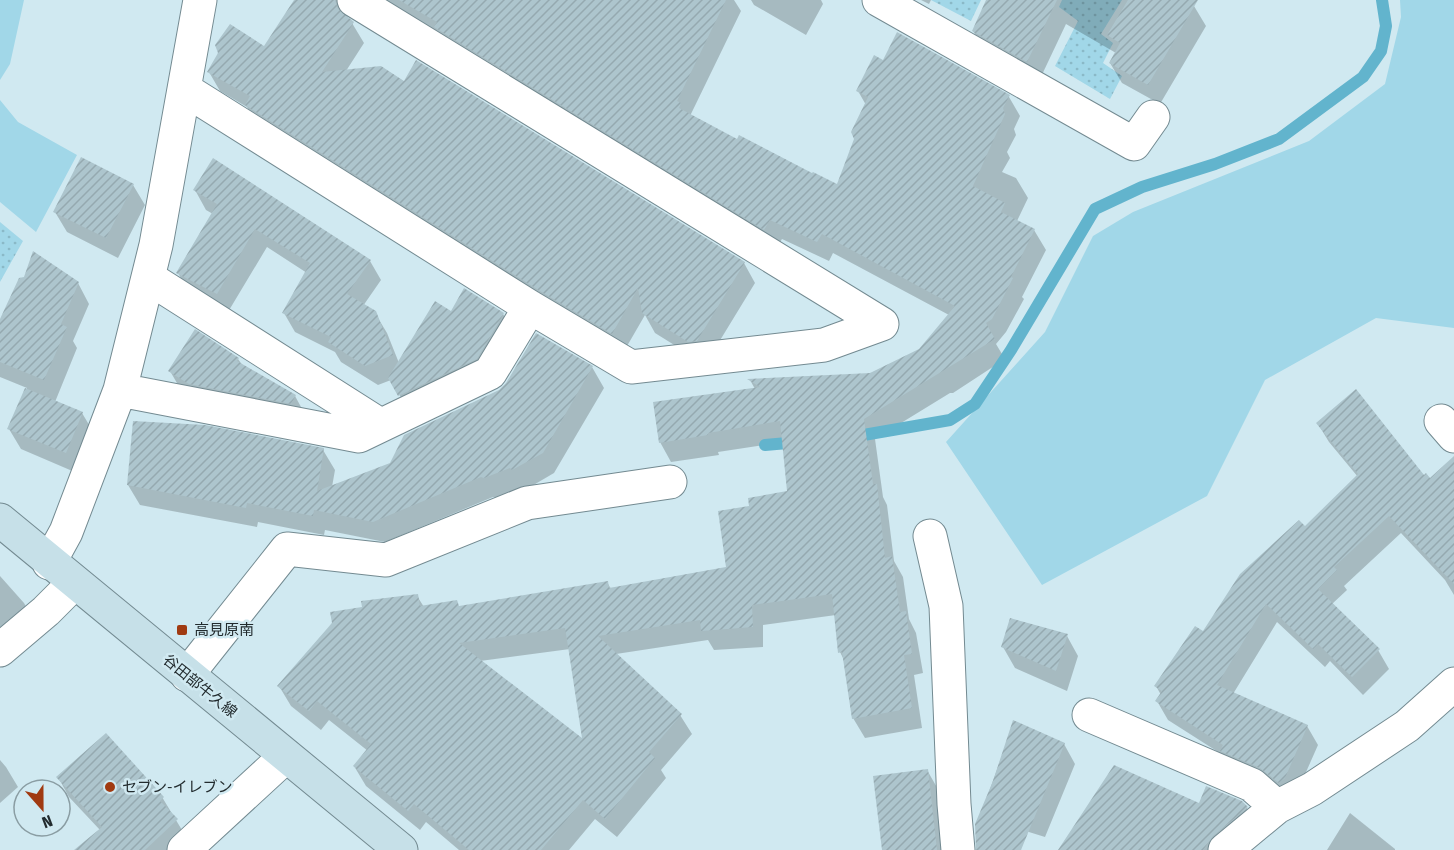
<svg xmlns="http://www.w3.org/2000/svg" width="1454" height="850" viewBox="0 0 1454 850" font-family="'Fira Sans Condensed','Noto Sans JP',sans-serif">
  <defs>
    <pattern id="garden-dots" width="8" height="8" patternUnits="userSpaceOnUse" patternTransform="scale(1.5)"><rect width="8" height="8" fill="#a1d7e8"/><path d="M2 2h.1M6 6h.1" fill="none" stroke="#8ab9c7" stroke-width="1.8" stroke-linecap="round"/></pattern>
    <pattern id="building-hatch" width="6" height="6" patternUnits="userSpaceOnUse" patternTransform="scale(1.5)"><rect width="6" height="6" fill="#adc5cd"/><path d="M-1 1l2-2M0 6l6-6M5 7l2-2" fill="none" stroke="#95a9b0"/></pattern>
  </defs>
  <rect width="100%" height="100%" fill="#d0e9f1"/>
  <path fill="#a1d7e8" d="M0,0h24l-14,64 -10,16z
    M1400,0h54v328l-78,-10 -111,62 -58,116 -165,89 -96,-143 99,-110 48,-96 40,-24 176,-71 76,-57 16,-67z
    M0,100l18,22 59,33 -41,77 -36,-30z"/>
  <path fill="url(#garden-dots)" d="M931,0h50l-10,21z
    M1062,0h60l-21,34 12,9 -10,20 19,13 -12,23 -55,-33 23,-45 -19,-14z
    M0,222l23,19 -23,41z"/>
  <path fill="#0003" fill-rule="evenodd" d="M295,0h439l7,11 -51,105 48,25 99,45 19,-47 10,-34 -8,-14 26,-29 125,35 11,19 -6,13 2,6 -9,17 3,6 -8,14 14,6 12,20 -11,23 17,9 12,20 -24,47 2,2 -18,33 -10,12 9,15 -52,34h-3l-75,46 8,58 4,8 7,56 9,16 6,42 7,14 7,40 -9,2 8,53 -57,10 -12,-20 -8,-56 -5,-10 -4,-37 -73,10v22l-49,3 -6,-10 -92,14 64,61 12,19 -31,36 5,8 -49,59 -22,-18 -26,31h-110l-33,-28 -6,8 -54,-44 -12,-20 14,-15 -39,-31 -8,10 -30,-24 -12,-20 84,-78 54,-12 7,11h36l147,-25 4,7 116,-20 24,-62 38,-15 -6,-50 -65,10 1,3 -48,7 -11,-20 95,-53 -5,-9 121,-5 49,-25 29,-35 -116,-62 -4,8 -47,-22 -6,10 -427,-238 -2,7 5,5 12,20 -18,28 58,12 340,180 11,20 -47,77 -8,1 -45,-28 -10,-18 -22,38 -365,-228 -11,-18 -27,-16 -11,-19 55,-24zM570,649l14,93 -104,-81z
    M751,0h70l2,4 -17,31 -52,-30z
    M921,0h10l-2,4z
    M988,0h195l11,6 12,20 -46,78 -38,-21 -12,-20 6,-10 -50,-29 -27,57 -54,-30 -12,-20z
    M133,185l12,20 -27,53 -51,-26 -12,-20z
    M195,190l175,71 11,19 -18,26 12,7 12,20 12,30 52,-50 52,1 12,20 -104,81 -20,-35 -13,5 -37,-23 -6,-10 -40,-20 -11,-19 23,-40 -40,-26 -39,65 -39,-20 -11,-19 35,-59 -7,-4z
    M78,283l11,21 -16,37 4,7 -22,54 27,11 12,20 -17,40 -56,-24 -12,-20 18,-41 -27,-11v-54z
    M238,359l5,7 52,30 11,20 -125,-26 -11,-19z
    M592,367l12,21 -50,85 -29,17 -29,8 -3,-1 -108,45 -60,-12 -1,5 -66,-13 -1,5 -117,-22 -12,-20 195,-35 12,20 -3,17 59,-23z
    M1318,424l112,56 24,4v111l-9,-15 -44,-47 -57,53 3,4 -15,14 46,46 11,19 -26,26 -33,-34 -5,6 -48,-45 -44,72 74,32 11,19 -23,52 -69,-40 -58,-37 -11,-19 4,-6 -5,-9 47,-53 102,-105 53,-51 -29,-35z
    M0,576l24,27 11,20 -35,31z
    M1067,636l11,20 -11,35 -52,-23 -12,-21z
    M1014,722l50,22 11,20 -30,73 -49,-15 -11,-19z
    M0,760l6,7 12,20 -18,16z
    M927,770l12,21 7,59h-63z
    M58,777l104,20 26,43 -10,10h-102l24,-20 -31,-33z
    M1199,805l48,3 11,19 -27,23h-171z
    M1350,813l45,36v1h-68z"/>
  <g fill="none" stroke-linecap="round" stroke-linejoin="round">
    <path stroke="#62b4cd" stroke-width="12" d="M852,437l98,-17 25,-16 36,-54 84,-141 47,-22 73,-23 64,-25 84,-62 18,-26 5,-25 -4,-26
      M765,445l34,-3"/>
  </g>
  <path fill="url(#building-hatch)" fill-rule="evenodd" d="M294,0h41l3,9 16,13 -32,50 59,-6 23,15 12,-21 329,202 -48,79 -9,1 -46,-29 -4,-25 -26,46 -72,-43 -295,-186 5,-9 -43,-24 11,-19 -3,-8 15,-21 34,22z
    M399,0h327l-49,101 4,2 -2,5 58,31 2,-4 73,38 1,-1 24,12 17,-45 -3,-7 17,-35 -12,-6 18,-36 9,5 14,-28 113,63 -7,13 2,6 -32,72 32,17 -4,9 34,17 -24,48 2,1 -21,41 -6,4 9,16 -131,80 9,65h4l8,74 7,-2 8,56 6,-1 6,43 -8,1 8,53 -60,11 -10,-67 -4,1 -6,-59 -80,11 1,22 -52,4 -1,-11 -102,16 84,78 -33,38 6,6 -50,61 -22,-19 -42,50h-72l-55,-46 -6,7 -55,-45 18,-22 -54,-43 -8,10 -32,-25 55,-63 -2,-11 32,-5 -1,-6 57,-7 2,12 37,-6 2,6 149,-25 1,7 117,-21 -8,-56 31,-5 -1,-8 39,-7 -7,-70 -72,12v2l-49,8 -6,-41 107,-15 -13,-8 123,-6 49,-24 36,-43 -133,-72 -5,8 -47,-22 -6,10 -330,-203 3,-5zM565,628l2,12 15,98 -123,-95z
    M986,0h71l-30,62 -55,-31z
    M1128,0h70l-50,85 -39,-22 11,-20 -13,-8z
    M81,157l53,27 -28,54 -53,-26z
    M213,158l158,102 -24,34 29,17 17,44 -28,11 -37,-24 3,-5 -49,-24 28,-50 -55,-34 -38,65 -41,-21 41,-69 -24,-14z
    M33,251l46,31 -18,42 6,3 -23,53 -44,-18v-43l19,-41 5,-1z
    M464,288l40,25 -27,46 -79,37 -10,-18 47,-77 16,10z
    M195,329l44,29 -2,3 59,34 -5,9 -102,-20 -21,-13z
    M536,333l57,33 -50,87 -31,17 -2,-2 -26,10 -3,-1 -108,45 -59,-12 -1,6 -66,-13 -1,5 -119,-23 6,-64 72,4 119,23 -7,43 73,-28 14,-28 95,-45 7,-7z
    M25,388l58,24 -17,41 -59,-24z
    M1356,389l68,86 2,-2 4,5 24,-22v128l-65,-68 -55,51 3,3 -19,19 62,60 -28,28 -34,-33 -5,5 -47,-45 -49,81 91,40 -23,53 -6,5 -19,-15 -40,-17 3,-6 -68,-44 7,-10 -8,-5 41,-60 8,5 37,-57 59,-54 6,6 53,-52 -42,-51z
    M1010,618l58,16 -12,37 -55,-24z
    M1013,720l52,23 -44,107h-45l-1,-26 18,-43z
    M106,733l58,64 -4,4 18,18 -33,31h-71l28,-23 -46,-50z
    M1114,765l85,38 7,-17 36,15 6,6 -35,29 -10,14h-145z
    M928,769l9,81h-55l-9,-74z"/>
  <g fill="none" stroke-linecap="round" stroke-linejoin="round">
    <defs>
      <path id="street" d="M879,0l255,144 19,-27
        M184,89l346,218 101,60 193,-22 58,-21 -528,-324
        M149,278l231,147
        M120,390l239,46 131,-63 40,-66
        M1441,421l13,15
        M930,536l16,70 8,198 4,46
        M49,563l17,-31 54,-142 36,-145 44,-245
        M0,650l46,-39 28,-28
        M187,675l100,-126 99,11 141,-57 143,-21
        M1089,715l163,70 25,22
        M184,850l102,-94
        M1225,850l52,-43 35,-18 95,-63 47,-42"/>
      <path id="secondary" d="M0,520l401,330"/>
    </defs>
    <use href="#street" stroke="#738a91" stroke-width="35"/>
    <use href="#secondary" stroke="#738a91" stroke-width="35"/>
    <use href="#street" stroke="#fff" stroke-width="33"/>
    <use href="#secondary" stroke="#c6e0e8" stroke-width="33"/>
  </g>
  <g fill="#a03a11" stroke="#d0e9f1" stroke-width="2">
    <rect x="176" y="624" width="12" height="12" rx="3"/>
    <circle cx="110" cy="787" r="6"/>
  </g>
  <g text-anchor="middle" stroke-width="5" stroke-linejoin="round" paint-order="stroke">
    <g font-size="15" fill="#222b2e" stroke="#d0e9f1" text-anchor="start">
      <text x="194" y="635">高見原南</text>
      <text x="122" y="792">セブン-イレブン</text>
    </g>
    <g font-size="15" fill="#222b2e" stroke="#d0e9f1">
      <text transform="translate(200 686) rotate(39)" y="5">谷田部牛久線</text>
    </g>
  </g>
  <g transform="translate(42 808) rotate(159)"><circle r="28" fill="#d0e9f1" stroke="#8a9da3" stroke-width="1.5"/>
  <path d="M0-4.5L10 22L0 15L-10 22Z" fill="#a03a11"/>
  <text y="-9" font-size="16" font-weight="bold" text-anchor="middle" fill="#222b2e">N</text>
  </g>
</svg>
